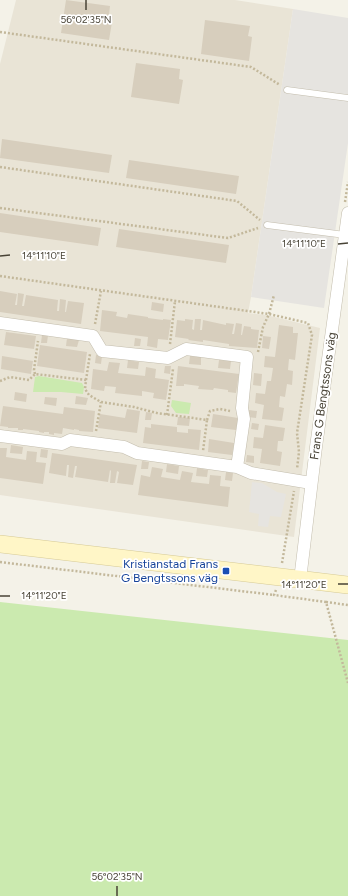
<svg xmlns="http://www.w3.org/2000/svg" width="348" height="896" viewBox="0 0 348 896" font-family="Figtree,sans-serif">
  <rect width="100%" height="100%" fill="#f4f2e8"/>
  <path fill="#e9e4d6" d="M16,0h219l58,9 -42,288 -3,16 18,2 54,13 -26,209 -294,-42v-431z"/>
  <path fill="#cbeaaf" d="M39,376l43,7 2,4 -1,7 -22,-2h-28l2,-15z
    M172,400l19,3 -2,11 -13,-1 -5,-7z
    M0,602l348,38v256h-348z"/>
  <path fill="#e6e4e0" d="M293,9l55,9v125l-24,165 -73,-11z
    M252,482l10,1 15,9 9,2 -5,23 -11,-1 -2,11 -10,-1 1,-12 -10,-2z"/>
  <path fill="#d7cebd" d="M66,0l44,6 -1,9 4,1 -4,24 -48,-7z
    M205,20l45,6 -2,10 4,1 -3,24 -48,-7z
    M136,63l44,6 -1,10 4,1 -4,24 -48,-7z
    M2,139l110,16 -3,18 -109,-15z
    M129,160l110,16 -3,18 -110,-16z
    M0,213l101,15 -3,18 -98,-14z
    M119,229l110,16 -3,18 -110,-16z
    M0,291l17,3 -2,11h2l1,-12 6,1 -2,12h2l2,-11 32,5 -1,11h2l1,-12 6,1 -1,12h1l2,-11 16,2 -3,21 -81,-12z
    M152,302l12,2 -1,8 -12,-2z
    M102,310l15,2 -1,4 11,2 1,-4 20,3v1l15,2v-1l8,1 -3,20 -10,-1 -1,9 -10,-2 1,-9 -48,-6z
    M185,319l8,1 -1,9 2,1 1,-11h6l-1,11h2l1,-10 23,5v-2l8,1 -2,10h2l2,-11 6,1 -1,11h1l2,-9 7,1v2l8,1 -2,18 -28,-2v-2l-26,-4v2l-15,-2 1,-1 -14,-2 2,-17 8,1z
    M279,325l14,2v6h5l-3,27 -6,-1 -1,11 5,1 -1,14 -5,-1 -2,13 -5,-1 -1,11 5,1 -2,13 -20,-2 2,-14 -9,-2 1,-10 9,1 2,-13h4l2,-13 -9,-1 1,-11 10,1z
    M6,332l30,4 -2,13 -30,-4z
    M42,335h6l-1,8h-6z
    M263,336l8,1 -2,12 -7,-1z
    M67,338l12,2 -2,7 -11,-1z
    M135,338l6,1 -1,7h-6z
    M40,345l47,7 -3,21 -47,-7z
    M96,355l6,1 -1,8 -6,-1z
    M2,356l31,5 -2,13 -30,-5z
    M190,356l11,1v8l-12,-1z
    M128,360l11,2 -1,7 -11,-1z
    M219,360l12,1 -1,8 -12,-1z
    M109,362l11,1 -2,10 27,3 1,-9 10,2 -1,9 14,2 -3,20 -13,-2 1,-5 -12,-2v5l-27,-3 1,-6 -11,-1 -1,5 -13,-2 2,-20 14,2z
    M165,366h6l-1,8 -6,-1z
    M178,366l61,8 -3,19 -8,-1v-2l-14,-2 -1,2 -15,-1 1,-3 -15,-2v2h-8z
    M254,373l8,1 -1,12 -8,-1z
    M15,392l12,2 -1,8 -12,-2z
    M76,396l12,2 -2,7 -11,-1z
    M45,397l12,1 -1,8 -12,-2z
    M3,406l60,8 1,-7 31,4 -2,21 -14,-1v-1l-5,-1v1l-11,-2 -1,6 -8,-1v2l-5,-1v-2h-5v1l-5,-1v-1l-16,-2v1h-5v-2h-10v-1l-8,-1z
    M127,409l13,2 -3,22 -39,-5 2,-14 25,4z
    M249,410l8,1 -1,7 -8,-1z
    M146,412l6,1 -1,7h-6z
    M213,414l25,4 -2,12 -25,-3z
    M178,417l12,1 -1,8 -12,-1z
    M252,423l7,1 -1,6 -7,-1z
    M151,424l26,3v5l11,1v-4l13,1 -2,20 -56,-7 2,-16 6,1z
    M265,425l20,3 -2,13h-5l-1,10 5,1 -2,14 -20,-3 2,-14 -9,-1 1,-11 9,1z
    M209,439l25,4 -2,12 -24,-3z
    M11,445l12,2 -1,7 -12,-1z
    M0,448h7l-1,9 20,3 1,-9 10,1 -1,10 10,1 -3,21 -43,-6z
    M41,449l7,1 -1,8 -7,-1z
    M52,453l85,12 -4,20 -16,-2 2,-11 -2,-1 -2,12h-5l1,-12 -1,-1 -2,12 -33,-5 2,-11h-2l-2,12 -5,-1 1,-12h-2l-1,11 -17,-3z
    M247,455l7,1v7l-8,-1z
    M142,461l7,1 -1,7h-7z
    M167,464l12,2 -1,8 -12,-2z
    M152,467l11,2 -2,8 19,3 2,-9 11,2 -2,9 18,2 1,-9 11,1 -1,10 10,1 -2,20 -90,-12 3,-20 9,2z
    M197,468l11,2 -1,7 -11,-1z
    M226,472l7,1 -1,8 -7,-1z"/>
  <g fill="none" stroke-linecap="round" stroke-linejoin="round">
    <defs>
      <path id="lane" d="M287,90l61,8
        M267,225l78,10"/>
      <path id="street" d="M0,323l93,13 9,15 66,7 18,-9 61,8 -5,51 2,11 -7,48
        M0,436l62,8 8,-4 54,7 13,6 100,14 14,6 60,10
        M300,580l16,-133 32,-234"/>
      <path id="secondary" d="M0,544l348,41"/>
    </defs>
    <use href="#lane" stroke="#c3bdad" stroke-width="7"/>
    <use href="#street" stroke="#c3bdad" stroke-width="13"/>
    <use href="#secondary" stroke="#d6ca96" stroke-width="18"/>
    <path stroke="#c3b89b" stroke-width="2.5" stroke-dasharray="2 2" stroke-linecap="butt" d="M0,32l251,35 29,18
      M0,167l237,34 23,19
      M345,202l3,-20
      M0,208l228,30 30,-10
      M0,276l269,38 39,9 4,12 -15,98 2,19 -2,17
      M95,324l6,-33
      M170,344l5,-43
      M258,352l5,-25 6,-13 5,-19
      M35,374l-1,-4 4,-29
      M86,380l4,-26
      M0,381l10,-4 19,3 6,-6 51,6 -1,9 4,6 12,7 33,5 23,6 50,7 -4,31
      M167,415l6,-46
      M207,420l3,-9 10,-2 10,2
      M96,431l5,-29
      M0,562l274,33
      M282,563l12,-72
      M276,590l-2,5 52,7 22,81
      M326,602l22,3"/>
    <use href="#lane" stroke="#fff" stroke-width="6"/>
    <use href="#street" stroke="#fff" stroke-width="12"/>
    <use href="#secondary" stroke="#fff6c7" stroke-width="17"/>
  </g>
  <path fill="none" stroke="#484336" stroke-width="1.5" d="M86,0v10M338,244l10,-1M0,256l10,-1M338,584h10M0,596h10M117,886v10"/>
  <rect fill="#1a4fb4" stroke="#fff" stroke-width="1.5" x="222" y="567" width="8" height="8" rx="2"/>
  <g text-anchor="middle" stroke-width="3.5" stroke-linejoin="round" paint-order="stroke">
    <g font-size="12" fill="#484336" stroke="#fff">
      <text transform="translate(323 396) rotate(-82)" y="4">Frans G Bengtssons väg</text>
    </g>
    <g font-size="12" fill="#164399" stroke="#fff" text-anchor="end">
      <text x="218" y="568">Kristianstad Frans<tspan x="218" dy="14">G Bengtssons väg</tspan></text>
    </g>
  </g>
  <g font-size="10" text-anchor="middle" fill="#484336" stroke="#fff" stroke-width="3.5" stroke-linejoin="round" paint-order="stroke">
    <text x="86" y="23">56°02'35"N</text>
    <text x="304" y="247">14°11'10"E</text>
    <text x="44" y="259">14°11'10"E</text>
    <text x="304" y="588">14°11'20"E</text>
    <text x="44" y="599">14°11'20"E</text>
    <text x="117" y="880">56°02'35"N</text>
  </g>
</svg>
